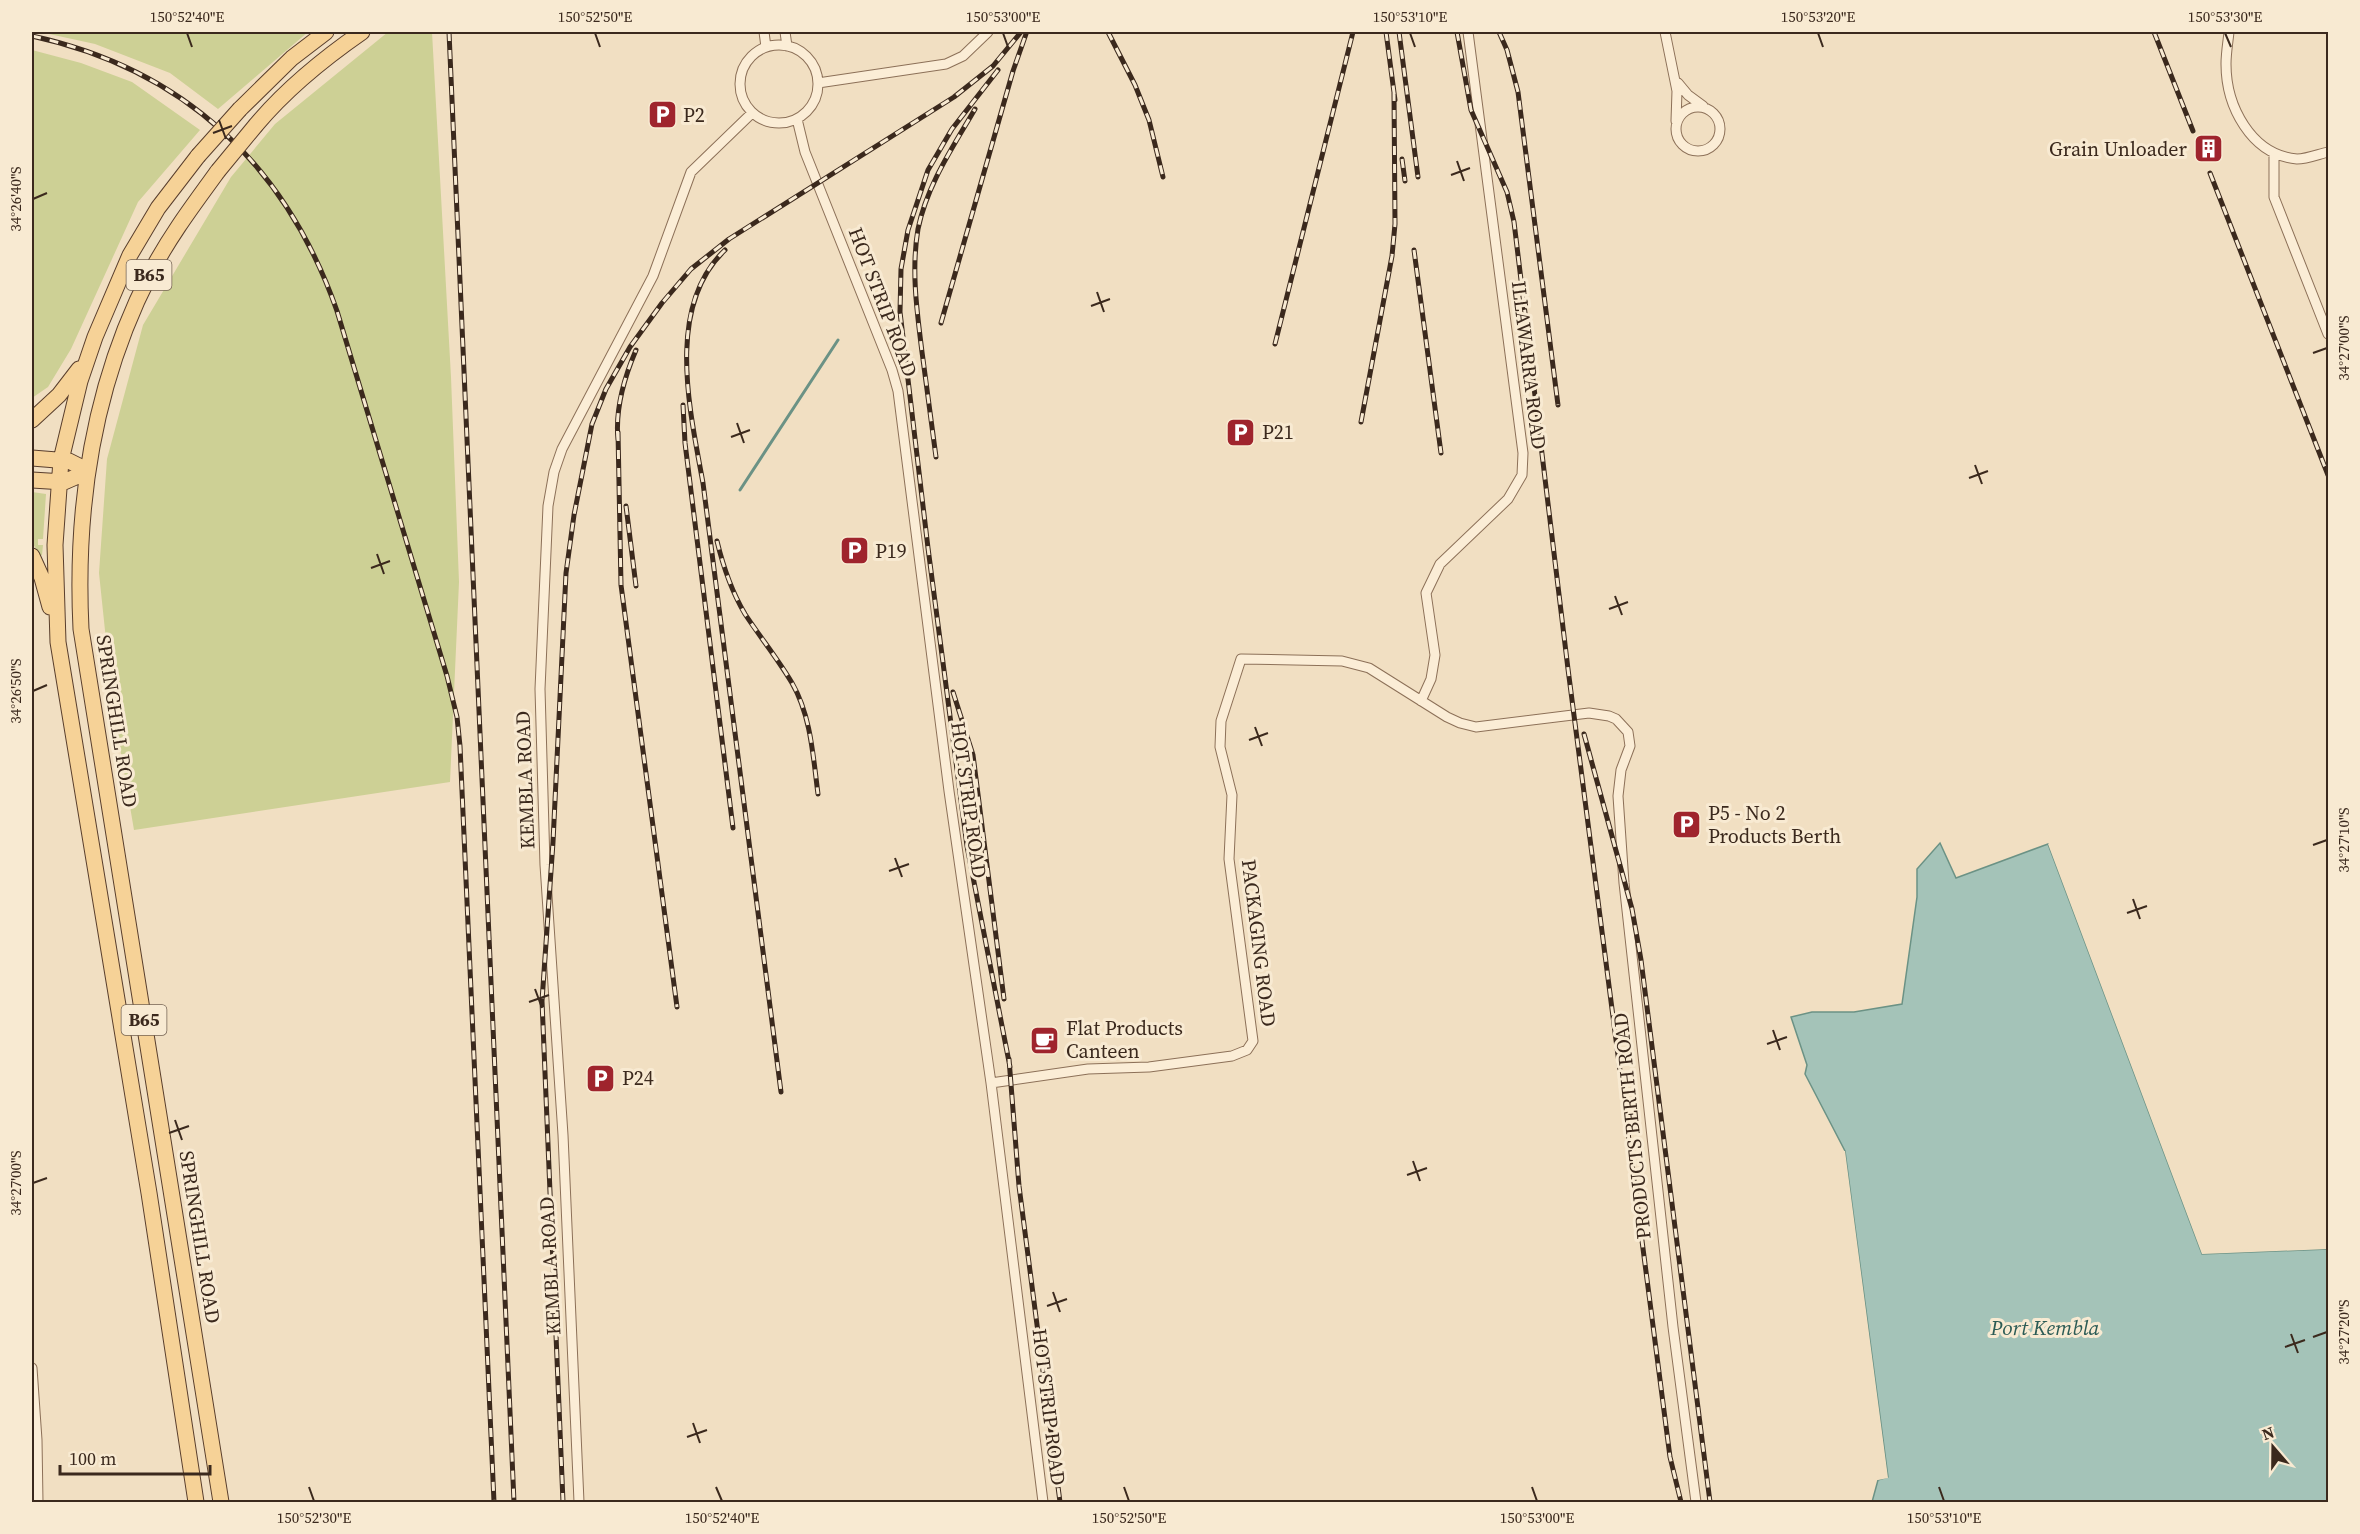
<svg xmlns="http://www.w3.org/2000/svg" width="2360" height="1534" viewBox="0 0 2360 1534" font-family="'Source Serif 4',serif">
  <rect width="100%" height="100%" fill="#f1dfc2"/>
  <path fill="#cdd095" d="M40,32h268l-90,77 -48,-36 -75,-29z
    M388,32h44l19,345 8,205 -9,200 -316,48 -21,-123 -14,-134 8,-114 36,-134 88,-148 44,-53z
    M32,50l49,13 51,19 68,48 -62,72 -67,147 -23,38 -16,11z
    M32,492l14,2 -3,45h-5v6h5l-1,10 -2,1 -8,-14z"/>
  <path fill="#a4c3b8" stroke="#6b9285" stroke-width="1.5" d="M1940,843l16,35 92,-34 154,410 126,-5v253h-456l6,-22 10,-3 -43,-326 -40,-77 2,-9 -16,-48 21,-5h42l48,-8 15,-107v-28z"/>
  <path fill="#f1dfc2" d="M2050,843l155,408 123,-5v3l-126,5 -154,-410z
    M1842,1151h3l43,327 -10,2h-3l1,-3 9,-2z"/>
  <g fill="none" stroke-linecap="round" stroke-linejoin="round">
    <path stroke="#6b9285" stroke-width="3" d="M740,490l98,-150"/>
    <defs>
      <path id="street" d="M764,32l2,15
        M785,32l2,14
        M1665,32l12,59 -1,30
        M2229,32c-1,10 -3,21 -3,32 0,42 25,91 71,95 10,0 22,-5 31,-7
        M740 84a39 39 0 1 1 78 0a39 39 0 1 1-78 0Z
        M818,83l128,-19 17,-8 25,-24
        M1678,83l10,12 15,11
        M1676 129a22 22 0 1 1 44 0a22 22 0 1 1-44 0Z
        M797,119l8,33 87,218 6,21 51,400 42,292 52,419
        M2274,154v43l54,137
        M1421,701l10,-22 4,-24 -9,-62 14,-29 68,-65 14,-24 1,-22 -55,-421
        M991,1083l97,-14 61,-2 83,-11 15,-6 6,-9 -24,-182 3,-64 -12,-48 1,-26 20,-62 101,2 27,7 78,49 13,6 16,4 113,-14 20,3 7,3 12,13 2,14 -9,24 -3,26 6,87 49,444 23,175
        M32,1368l5,72 1,62
        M579,1502l-16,-367 -18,-270 -5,-176 8,-183 6,-34 8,-23 91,-173 38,-104 61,-59"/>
      <path id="primary" d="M240,109l52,-51 34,-26
        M256,125c31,-37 67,-66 106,-93
        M218,171c-24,33 -49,66 -68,103 -57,111 -75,232 -69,355l140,873
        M32,420l27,-25 20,-26
        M32,458l37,3 18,9
        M32,480l32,2 23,-10
        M32,556l10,22 8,29
        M196,1502l-47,-309 -91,-551 -3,-97 6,-85 19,-79 15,-44 35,-82 28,-47 40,-52"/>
    </defs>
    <use href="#street" stroke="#8c7058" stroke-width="11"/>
    <use href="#primary" stroke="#593e2c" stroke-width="17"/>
    <use href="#street" stroke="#fbedd6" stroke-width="9"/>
    <use href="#primary" stroke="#f6d297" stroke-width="15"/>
    <defs>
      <path id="rail" d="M449,32l65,1470
        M1108,32l27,53 14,35 14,57
        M1386,32l9,68
        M1399,32l19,145
        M1457,32l14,78 36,82 7,30 54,447 102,788 11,45
        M1499,32l8,18 11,42 40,313
        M2154,32l39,99
        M32,36c152,33 254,129 305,275l110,365 10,41 3,29 34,756
        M998,70l-46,59 -24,41 -20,60 -7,39 -1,43 28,236 39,298 43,221
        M1402,159l3,22
        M2210,173l118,302
        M725,250c-60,57 -35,161 -22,233l78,609
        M1414,250l27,203
        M941,323l72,-252 13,-37
        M1275,344l78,-312
        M683,405l2,38 48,385
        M1361,422l31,-166 3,-32 -1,-131
        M618,432l3,153 56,422
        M618,440c-3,-31 6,-62 18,-90
        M936,457c-5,-35 -9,-70 -14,-105 -5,-40 -11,-82 -4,-123 9,-44 35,-82 57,-120
        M626,506l10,80
        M717,541c6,25 15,51 28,73 15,23 33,45 47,69 19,33 21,73 26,111
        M953,692l20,63 31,244
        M1584,734l48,175 9,51 69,542
        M1009,1059l10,127 41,316
        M563,1502l-21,-501 11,-159 13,-269 8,-58 18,-91 14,-35 24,-42 32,-44 29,-34 38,-30 225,-142 39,-31 28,-34"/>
    </defs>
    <use href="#rail" stroke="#3b291d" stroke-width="5"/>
    <use href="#rail" stroke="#f8ead2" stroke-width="3" stroke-dasharray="9" stroke-linecap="butt"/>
    <defs>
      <path id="primary-bridge" d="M198,156l42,-47
        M218,171l38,-46"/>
    </defs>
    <use href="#primary-bridge" stroke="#593e2c" stroke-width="17" stroke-linecap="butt"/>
    <use href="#primary-bridge" stroke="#f6d297" stroke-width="15"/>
  </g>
  <path fill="none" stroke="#3b291d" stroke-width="2" d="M187,33l5,14M595,33l5,14M1003,33l5,14M1410,33l5,14M1818,33l5,14M2225,33l6,14M219,120l7,19M213,133l19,-7M1457,161l7,20M1451,175l19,-7M33,199l14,-6M1097,292l7,20M1091,306l19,-7M2313,353l14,-5M737,423l7,20M731,437l19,-7M1975,465l7,19M1969,478l19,-7M377,554l7,20M371,568l19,-7M1615,596l7,19M1609,609l19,-7M33,691l14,-6M1255,727l7,19M1249,740l19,-7M2313,845l14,-5M895,858l7,19M889,871l20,-7M2133,899l7,20M2127,913l20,-7M535,989l7,19M529,1002l20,-7M1773,1030l7,20M1767,1044l20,-7M175,1120l7,20M169,1133l20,-7M1413,1161l7,20M1407,1175l20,-7M33,1183l14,-5M1053,1292l7,20M1047,1306l20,-7M2291,1334l7,19M2313,1337l14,-5M2285,1347l20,-7M693,1423l7,20M687,1437l20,-7M309,1487l5,14M716,1487l6,14M1124,1487l5,14M1532,1487l5,14M1939,1487l5,14"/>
  <defs>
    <symbol id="parking-square" viewBox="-11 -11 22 22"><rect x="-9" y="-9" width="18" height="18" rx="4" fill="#9f242d" stroke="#f8ead2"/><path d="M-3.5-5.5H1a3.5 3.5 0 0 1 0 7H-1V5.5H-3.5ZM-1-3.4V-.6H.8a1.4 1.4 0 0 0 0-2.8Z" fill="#fff"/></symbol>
    <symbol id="building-square" viewBox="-11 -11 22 22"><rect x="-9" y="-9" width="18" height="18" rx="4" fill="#9f242d" stroke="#f8ead2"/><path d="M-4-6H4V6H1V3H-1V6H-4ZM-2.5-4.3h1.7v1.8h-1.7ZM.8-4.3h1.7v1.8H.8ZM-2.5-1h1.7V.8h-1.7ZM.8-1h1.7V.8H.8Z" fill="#fff"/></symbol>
    <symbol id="cafe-square" viewBox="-11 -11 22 22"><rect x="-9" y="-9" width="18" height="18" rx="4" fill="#9f242d" stroke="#f8ead2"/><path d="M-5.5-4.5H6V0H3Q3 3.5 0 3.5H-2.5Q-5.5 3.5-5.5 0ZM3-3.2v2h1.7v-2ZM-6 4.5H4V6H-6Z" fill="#fff"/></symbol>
  </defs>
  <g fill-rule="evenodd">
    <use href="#parking-square" x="646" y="98" width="33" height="33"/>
    <use href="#building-square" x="2192" y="132" width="33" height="33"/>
    <use href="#parking-square" x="1224" y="416" width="33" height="33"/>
    <use href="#parking-square" x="838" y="534" width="33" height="33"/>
    <use href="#parking-square" x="1670" y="808" width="33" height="33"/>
    <use href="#cafe-square" x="1028" y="1024" width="33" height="33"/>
    <use href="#parking-square" x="584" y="1062" width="33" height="33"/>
  </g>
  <g text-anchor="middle" stroke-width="6" stroke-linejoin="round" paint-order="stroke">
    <g fill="#f8ead2" stroke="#746353" stroke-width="1.5">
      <rect x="126.5" y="260" width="45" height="30" rx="4.5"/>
      <rect x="121.5" y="1005" width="45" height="30" rx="4.5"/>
    </g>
    <g font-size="18" font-weight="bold" fill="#3b291d">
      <text x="149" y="281">B65</text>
      <text x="144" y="1026">B65</text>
    </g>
    <g font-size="20" fill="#3b291d" stroke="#f8ead2" text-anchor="start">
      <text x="683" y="122">P2</text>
      <text x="2187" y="156" text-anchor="end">Grain Unloader</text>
      <text x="1262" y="439">P21</text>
      <text x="875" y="558">P19</text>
      <text x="1708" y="820">P5 - No 2<tspan x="1708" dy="23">Products Berth</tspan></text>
      <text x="1066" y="1035">Flat Products<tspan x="1066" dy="23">Canteen</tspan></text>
      <text x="622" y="1085">P24</text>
    </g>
    <g font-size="20" fill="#3b291d" stroke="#f8ead2">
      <text transform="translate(883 302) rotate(69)" y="7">HOT STRIP ROAD</text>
      <text transform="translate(1529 365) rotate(83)" y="7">ILLAWARRA ROAD</text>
      <text transform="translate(117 721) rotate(81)" y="7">SPRINGHILL ROAD</text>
      <text transform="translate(525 780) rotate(-92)" y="7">KEMBLA ROAD</text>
      <text transform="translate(969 800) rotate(82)" y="7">HOT STRIP ROAD</text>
      <text transform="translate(1259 943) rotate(83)" y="7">PACKAGING ROAD</text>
      <text transform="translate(1632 1126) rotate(-96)" y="7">PRODUCTS BERTH ROAD</text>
      <text transform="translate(200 1237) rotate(81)" y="7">SPRINGHILL ROAD</text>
      <text transform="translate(550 1266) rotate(-93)" y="7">KEMBLA ROAD</text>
      <text transform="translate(1049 1407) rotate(83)" y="7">HOT STRIP ROAD</text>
    </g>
    <g font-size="21" font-style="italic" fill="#2b5b55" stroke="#f8ead2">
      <text x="2045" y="1335">Port Kembla</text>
    </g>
  </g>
  <rect width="2360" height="1534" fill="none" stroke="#f8ead2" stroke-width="66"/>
  <g transform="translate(2273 1447) rotate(340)" stroke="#f8ead2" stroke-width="4.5" paint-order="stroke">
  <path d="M0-4.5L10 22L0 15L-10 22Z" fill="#3b291d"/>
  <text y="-9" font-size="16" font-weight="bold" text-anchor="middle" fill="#3b291d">N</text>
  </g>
  <path d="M60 1465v9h150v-9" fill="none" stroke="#3b291d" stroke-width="3"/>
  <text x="69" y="1465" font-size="18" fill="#3b291d" stroke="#f8ead2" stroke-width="4.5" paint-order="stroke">100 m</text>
  <rect x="33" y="33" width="2294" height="1468" fill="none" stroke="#3b291d" stroke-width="2"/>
  <g font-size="15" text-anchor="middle" fill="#3b291d">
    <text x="187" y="22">150°52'40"E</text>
    <text x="595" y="22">150°52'50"E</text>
    <text x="1003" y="22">150°53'00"E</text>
    <text x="1410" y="22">150°53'10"E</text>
    <text x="1818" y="22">150°53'20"E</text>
    <text x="2225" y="22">150°53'30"E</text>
    <text transform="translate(16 199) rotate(-90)" y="5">34°26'40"S</text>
    <text transform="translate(2344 348) rotate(-90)" y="5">34°27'00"S</text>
    <text transform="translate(16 691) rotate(-90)" y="5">34°26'50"S</text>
    <text transform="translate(2344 840) rotate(-90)" y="5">34°27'10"S</text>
    <text transform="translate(16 1183) rotate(-90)" y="5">34°27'00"S</text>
    <text transform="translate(2344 1332) rotate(-90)" y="5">34°27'20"S</text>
    <text x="314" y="1523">150°52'30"E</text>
    <text x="722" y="1523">150°52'40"E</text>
    <text x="1129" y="1523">150°52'50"E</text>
    <text x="1537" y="1523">150°53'00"E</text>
    <text x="1944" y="1523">150°53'10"E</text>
  </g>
</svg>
